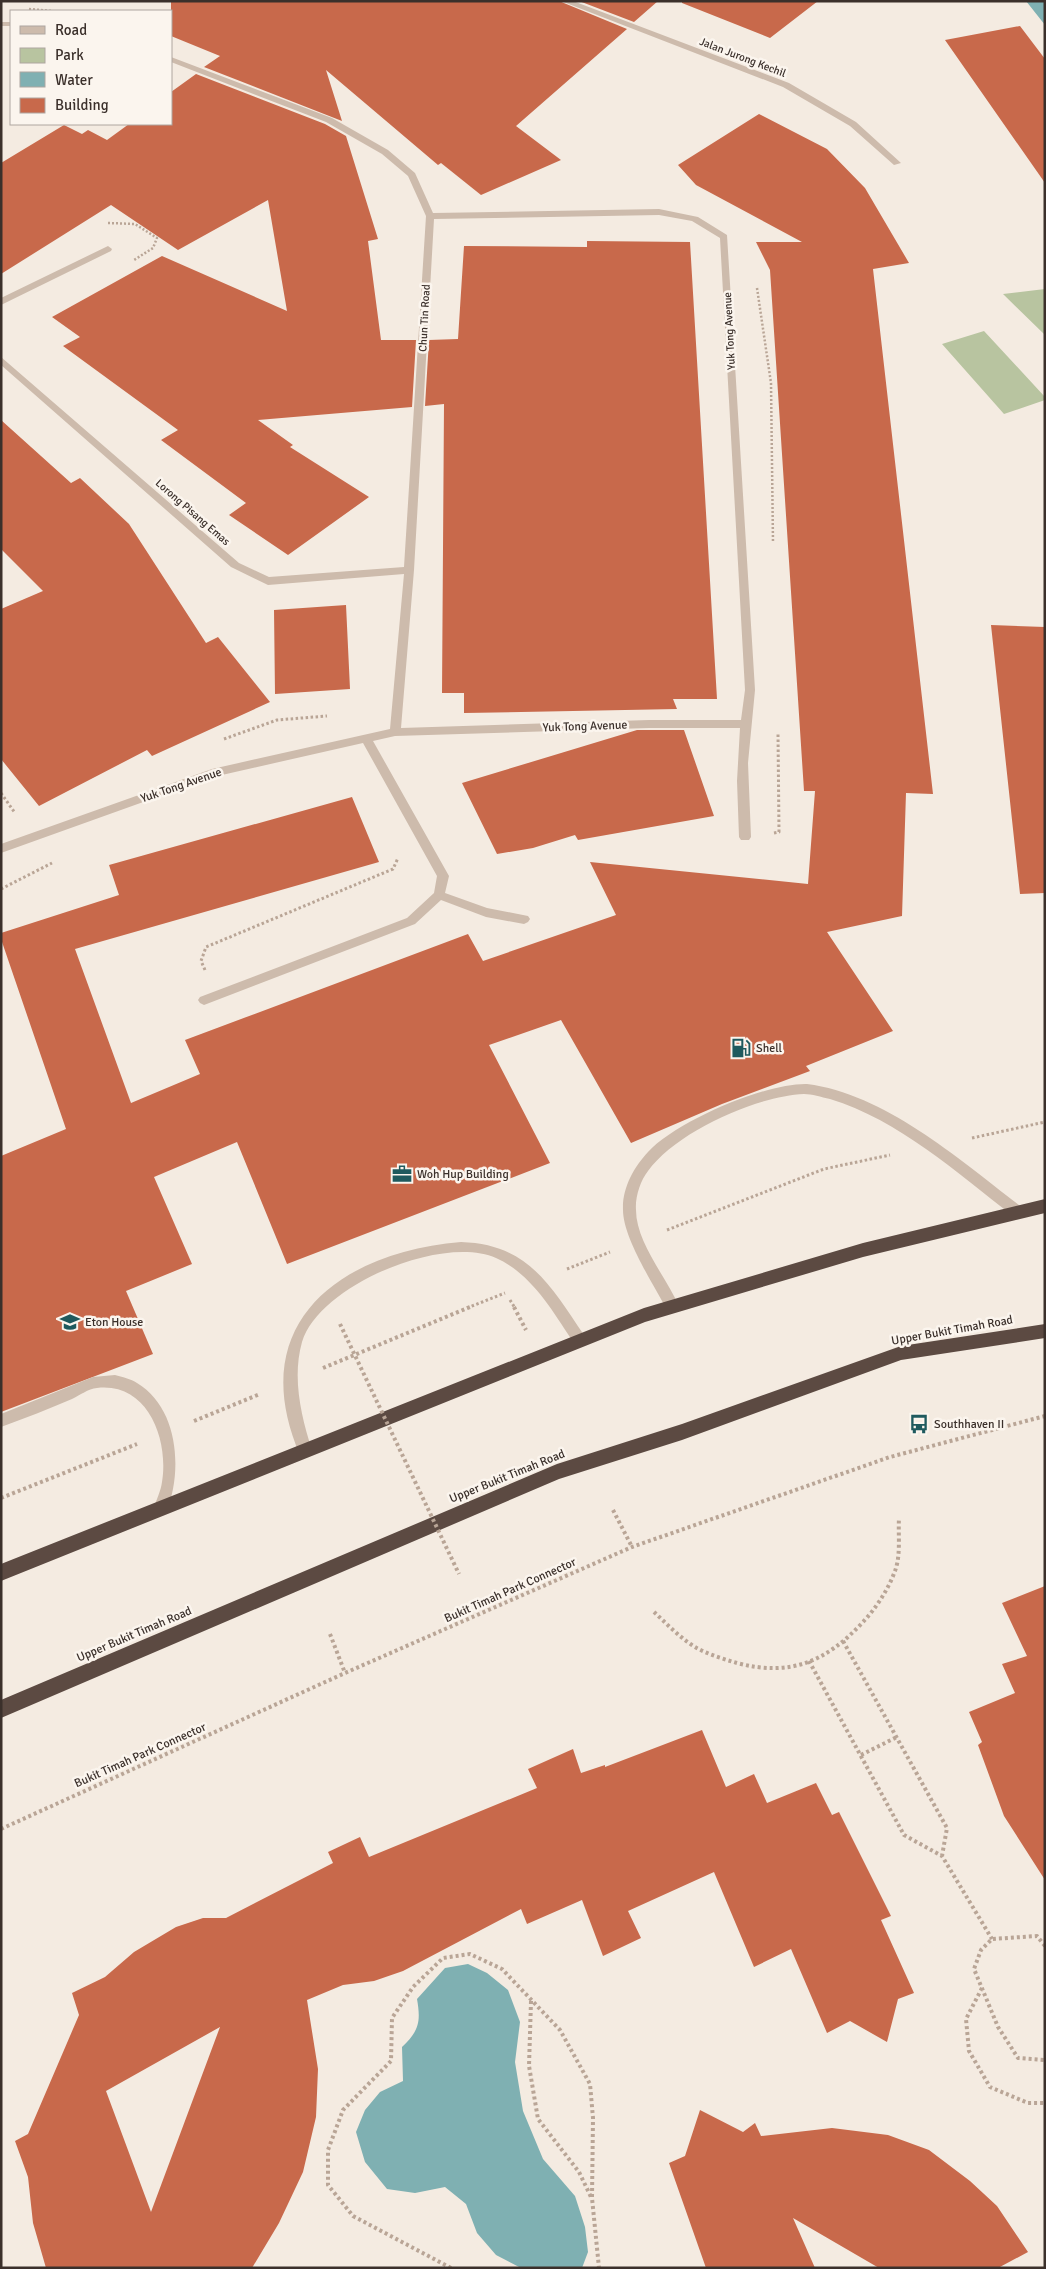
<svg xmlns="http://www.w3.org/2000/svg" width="1046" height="2269" viewBox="0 0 1046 2269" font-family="Signika,sans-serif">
  <rect width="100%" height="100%" fill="#f4ebe1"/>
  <path fill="#b8c4a0" d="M1045,289v46l-42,-41z
    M984,331l61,66v3l-41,14 -62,-70z"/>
  <path fill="#7fb0b2" d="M1026,1h19v24z
    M468,1964l19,9 21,17 12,32 -5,40 8,49 20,48 32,37 10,31 3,25 -6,16h-61l-25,-13 -19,-22 -11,-29 -21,-17 -30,6 -28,-4 -22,-27 -9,-30 9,-22 15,-18 23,-11 -1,-34c17,-16 19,-25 15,-48l28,-31z"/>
  <path fill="#c8694b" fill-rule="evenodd" d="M171,1h388l68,28 -111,97 45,34 -80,35 -40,-32 -3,2 -112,-95 16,51 -138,-54 16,-11 -49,-20z
    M579,1h79l-24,21z
    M682,1h136l-48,37 -88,-35z
    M1020,26l25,33v124l-100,-143z
    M196,74l129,50 21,12 32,103 -10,2 13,99h35l-4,67 -154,13 35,25 -3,2 79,50 -81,58 -59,-40 17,-12 -85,-63 17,-10 -115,-84 17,-9 -28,-20 110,-61 125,55 -19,-111 -90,50 -67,-45 -110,69v-111l63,-38 18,9 6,-4 19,10 22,-16h42v-32z
    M759,114l68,35 38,39 44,75 -36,6 60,525 -27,-1 -4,123 -75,16 66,99 -87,35 4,5 -88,33 -91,39 -70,-123 -72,25 61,118 -263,101 -50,-122 -83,35 38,87 -66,27 27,63 -152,58v-256l65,-27 -65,-190v-6l118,-38 -10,-30 243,-68 27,65 -304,87 56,154 69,-29 -15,-34 283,-106 15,27 133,-46 -26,-53 218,22 7,-93h-11l-34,-521 -14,-28h46l-106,-57 -18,-20z
    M587,241l103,1 27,457h-44l4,10 -213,4v-20h-22l2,-289 -19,2 4,-66 29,-1 6,-93 123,1z
    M1,420l70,63 9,-5 49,46 77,119 12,-6 52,65 -118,54 -5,-6 -108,56 -38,-47v-150l42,-18 -42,-42z
    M346,605l4,84 -75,5 -1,-84z
    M991,625l54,2v266l-25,1z
    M637,730h47l30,86 -136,24 -3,-5 -42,13 -36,6 -35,-71z
    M1045,1586v294l-41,-64 -26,-71 4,-3 -13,-30 46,-19 -13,-29 25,-8 -25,-53z
    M702,1730l24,57 28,-13 13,29 49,-20 16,32 7,-3 52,104 -10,4 33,73 -16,6 -11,43 -37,-21 -23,12 -36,-84 -37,18 -40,-95 -86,39 13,27 -38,18 -21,-56 -55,24 -6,-15 -118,62 -29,10 -31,4 -36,15 11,69 -2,48 -13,55 -24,51 -27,45h-206l-13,-45 -5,-46 -13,-36 13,-7 51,-119 -7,-22 33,-16 29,-25 42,-25 27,-9h23l107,-55 -5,-11 32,-15 9,20 168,-69 -9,-19 45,-20 8,24 24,-8v2zM220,2027l-69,185 -45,-121z
    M700,2110l43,22 12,-9 6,13 71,-8 56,7 41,15 41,31 27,25 31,46 -30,16h-119l-86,-50 22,50h-109l-37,-105 16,-7z"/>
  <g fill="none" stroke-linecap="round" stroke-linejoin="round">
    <path stroke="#b9a596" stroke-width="2.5" stroke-dasharray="2 2" stroke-linecap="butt" d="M29,9l24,2
      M108,223l27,1 22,14 -4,10 -19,12
      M757,288l14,95 2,160"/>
    <path stroke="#b9a596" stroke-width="3" stroke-dasharray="2.5 2.5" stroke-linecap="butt" d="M224,739l53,-19 50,-4
      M1,793l14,20
      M774,833l5,-1 -1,-98
      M1,889l51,-26
      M205,970l-4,-9 5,-14 187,-78 5,-11
      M972,1138l73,-16
      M667,1230l157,-61 66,-14
      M567,1269l43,-17
      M510,1300l5,8
      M467,1308l38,-15"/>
    <path stroke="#b9a596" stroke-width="4" stroke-dasharray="3 3" stroke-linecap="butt" d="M514,1307l12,23
      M323,1368l147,-61
      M194,1421l66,-27
      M1,1498l136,-54
      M613,1510l19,37
      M654,1612c13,12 25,25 41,35 12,7 28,12 42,16 53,14 89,-1 126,-41 13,-14 25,-32 32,-51 6,-16 3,-36 4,-53
      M330,1634l15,39
      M843,1641l104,187 -5,28
      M809,1661l95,174 38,21 50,83
      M861,1755l36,-18
      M1,1829l344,-156 287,-126 258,-90 155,-41
      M1045,1946l-8,-10 -45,3 -11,11 -7,19 24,58 20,31 27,2
      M982,1988l-16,31 3,32 21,36 38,16h17
      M531,2001l-2,65 9,53 41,53 12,25
      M451,2268l-98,-52 -25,-31v-35l15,-40 48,-49 1,-43 21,-31 30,-29 27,-4 32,15 58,61 30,54 3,34 -1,80 7,70"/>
    <path fill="#cdbbac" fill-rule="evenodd" d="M561,1h12l216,82 67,39 45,41 -7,2 -44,-39 -67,-39z
      M1,22h10v4h-10z
      M171,57l161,61 56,32 27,23 18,40 226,-4 39,8 29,18 28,455 -7,73 3,74 -2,3h-8l-2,-3 -2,-56 3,-53h-91l-254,8 -22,5 76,135 -4,17 42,15 41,8 2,3 -2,3 -4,2 -38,-7 -45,-17 -26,24 -211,81 -4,-2 -2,-3 2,-3 207,-79 27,-25 3,-17 -74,-133 -150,34 -212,76v-9l211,-75 178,-40 14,-155 -136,11 -37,-18 -230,-202v-8l238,206 30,14 135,-10 22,-351 -18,-40 -26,-22 -56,-32 -155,-60zM659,215l33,6 28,17 25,452 -4,30h-92l-248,8 13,-158 20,-351z
      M108,246l4,3 -1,2 -110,54v-7z
      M807,1084c79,10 154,77 216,124l1,4 -1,4 -5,2 -5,-2c-56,-43 -114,-96 -183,-117 -9,-2 -18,-5 -26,-5 -48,2 -128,38 -156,77 -8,10 -13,27 -12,39 0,32 30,67 43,96l-2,4 -5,2 -5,-2c-13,-25 -44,-72 -44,-100 -1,-22 11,-43 25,-58 29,-31 117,-69 159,-68z
      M461,1242c67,2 89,43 123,93l2,4 -2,4 -5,2 -5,-2c-21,-31 -42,-69 -78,-85 -53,-24 -177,27 -194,84 -10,36 -1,74 10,108l-2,5 -5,2 -5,-2c-57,-132 41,-203 161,-213z
      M115,1375c7,2 16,4 22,8 42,25 46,89 29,130l-5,2 -5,-2 -2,-5c2,-8 7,-17 8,-26 7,-42 -14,-100 -65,-94 -9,1 -17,7 -25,11 -23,10 -47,19 -71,28v-13l92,-37z"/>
    <path fill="#5c4a42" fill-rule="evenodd" d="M1045,1199v14l-182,44 -218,65 -644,259v-17l643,-256 219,-65z
      M1045,1324v14l-144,22 -219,80 -123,39 -558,239v-18l556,-236 125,-40 219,-78z"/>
    <path stroke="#b9a596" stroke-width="4" stroke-dasharray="3 3" stroke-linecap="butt" d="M340,1324l119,250"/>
  </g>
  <defs>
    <symbol id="fuel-bare" viewBox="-9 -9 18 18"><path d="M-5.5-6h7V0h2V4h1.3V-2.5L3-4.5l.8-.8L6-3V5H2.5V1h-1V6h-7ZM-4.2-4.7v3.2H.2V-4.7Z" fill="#1f5a5e" stroke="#fbf5ee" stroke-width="2.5" paint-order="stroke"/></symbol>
    <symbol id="office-bare" viewBox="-9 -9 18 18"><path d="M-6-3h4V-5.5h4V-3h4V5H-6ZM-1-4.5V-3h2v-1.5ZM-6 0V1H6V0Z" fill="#1f5a5e" stroke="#fbf5ee" stroke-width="2.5" paint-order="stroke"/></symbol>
    <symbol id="school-bare" viewBox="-9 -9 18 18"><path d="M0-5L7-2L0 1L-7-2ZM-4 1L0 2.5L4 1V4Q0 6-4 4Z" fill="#1f5a5e" stroke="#fbf5ee" stroke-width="2.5" paint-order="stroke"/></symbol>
    <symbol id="bus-bare" viewBox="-9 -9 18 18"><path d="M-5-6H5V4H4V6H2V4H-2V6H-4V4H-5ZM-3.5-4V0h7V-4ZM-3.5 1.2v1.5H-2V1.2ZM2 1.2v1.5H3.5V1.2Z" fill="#1f5a5e" stroke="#fbf5ee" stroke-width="2.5" paint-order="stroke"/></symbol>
  </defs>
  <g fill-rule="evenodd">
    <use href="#fuel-bare" x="727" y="1034" width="28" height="28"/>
    <use href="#office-bare" x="388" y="1160" width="28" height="28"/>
    <use href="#school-bare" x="56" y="1308" width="28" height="28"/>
    <use href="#bus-bare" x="905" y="1410" width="28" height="28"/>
  </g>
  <g text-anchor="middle" stroke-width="5" stroke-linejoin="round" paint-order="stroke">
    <g font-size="11" fill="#3b302b" stroke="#fbf5ee">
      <text transform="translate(743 57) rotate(21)" y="4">Jalan Jurong Kechil</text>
      <text transform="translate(424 318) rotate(-87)" y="4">Chun Tin Road</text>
      <text transform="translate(729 331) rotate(-93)" y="4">Yuk Tong Avenue</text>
      <text transform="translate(193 512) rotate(41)" y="4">Lorong Pisang Emas</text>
    </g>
    <g font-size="12" fill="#3b302b" stroke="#fbf5ee">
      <text transform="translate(585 726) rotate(-2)" y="4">Yuk Tong Avenue</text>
      <text transform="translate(181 785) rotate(-19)" y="4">Yuk Tong Avenue</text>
      <text transform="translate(952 1330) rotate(-10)" y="4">Upper Bukit Timah Road</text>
      <text transform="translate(507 1476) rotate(-22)" y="4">Upper Bukit Timah Road</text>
      <text transform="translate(510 1590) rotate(-24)" y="4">Bukit Timah Park Connector</text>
      <text transform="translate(134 1634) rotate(-23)" y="4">Upper Bukit Timah Road</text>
      <text transform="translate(140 1755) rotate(-24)" y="4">Bukit Timah Park Connector</text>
    </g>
    <g font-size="12" fill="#3b302b" stroke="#fbf5ee" text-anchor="start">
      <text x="756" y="1052">Shell</text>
      <text x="417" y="1178">Woh Hup Building</text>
      <text x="85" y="1326">Eton House</text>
      <text x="934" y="1428">Southhaven II</text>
    </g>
  </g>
  <rect width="1046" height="2269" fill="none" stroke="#3b302b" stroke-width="5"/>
  <rect x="10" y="10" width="162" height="115" fill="#fbf5ee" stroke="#aea6a0"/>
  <rect x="20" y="26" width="25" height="8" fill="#cdbbac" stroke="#aea6a0"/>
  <text x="55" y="35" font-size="15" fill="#3b302b">Road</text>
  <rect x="20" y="48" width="25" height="15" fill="#b8c4a0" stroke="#aea6a0"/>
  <text x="55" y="60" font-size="15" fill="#3b302b">Park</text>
  <rect x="20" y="72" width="25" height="15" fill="#7fb0b2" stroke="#aea6a0"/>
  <text x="55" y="85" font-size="15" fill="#3b302b">Water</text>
  <rect x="20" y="98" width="25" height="15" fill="#c8694b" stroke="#aea6a0"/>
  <text x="55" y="110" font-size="15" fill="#3b302b">Building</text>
</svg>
